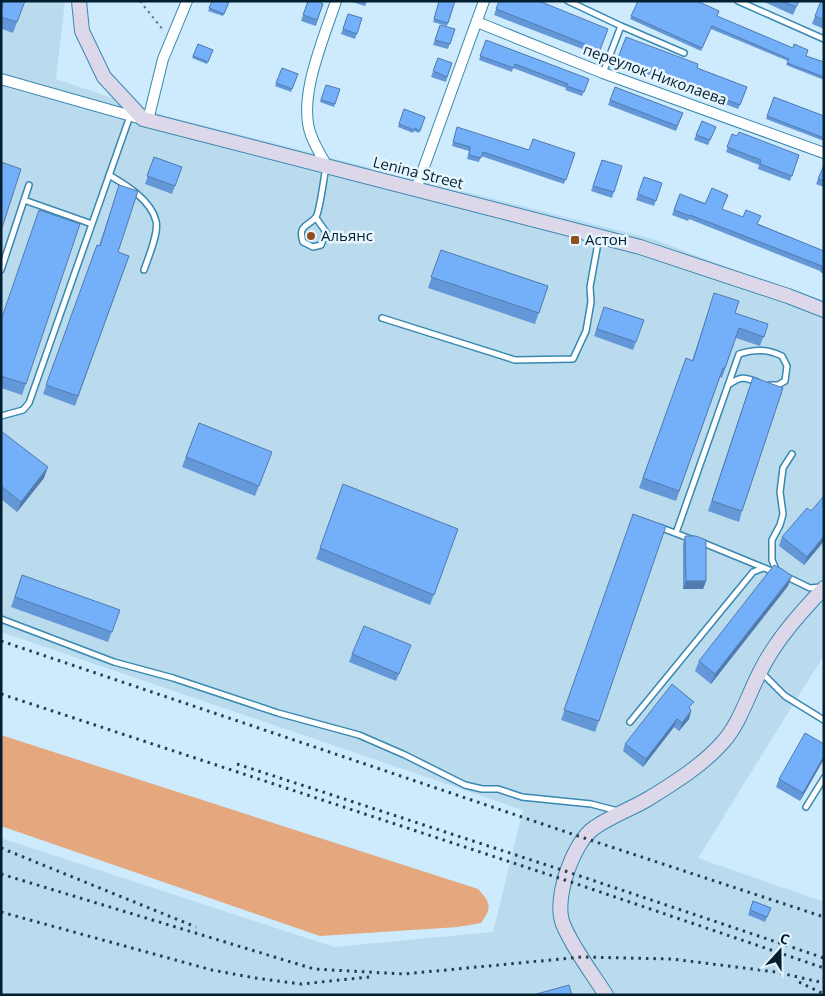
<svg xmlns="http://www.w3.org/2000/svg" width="825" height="996" viewBox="0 0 825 996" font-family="'Open Sans',sans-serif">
  <rect width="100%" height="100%" fill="#cdebfc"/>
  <path fill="#badbee" d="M1,1h64l-9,78 110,37 487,123 171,65v351l-126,203 126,44v93h-823v-157l333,109 159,-15 30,-122 -522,-178z"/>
  <path fill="#e4a77e" d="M1,735l477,154c13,14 14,19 3,34l-23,4 -138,9 -319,-110z"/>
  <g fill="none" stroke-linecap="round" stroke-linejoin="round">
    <defs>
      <path id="lane" d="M568,1l53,25
        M738,1l86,38
        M603,73l18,-47 63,27
        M109,175c17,10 42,25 47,46 3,12 -8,37 -12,49
        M24,200l68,24
        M316,218l10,14 -5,13 -8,2 -10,-5c-6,-18 7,-16 13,-25 4,-6 8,-41 10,-50
        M1,270l28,-85
        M382,318l133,42 58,-1 13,-28 5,-29 -1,-15 9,-50
        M728,385c12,-8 15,-9 29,-3
        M1,416l22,-6 6,-7 101,-287
        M659,527l32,12
        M676,533l63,-179c16,-5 28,-5 43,2l5,10 -2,15 -7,4h-8
        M701,542l73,30
        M776,570l-4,-10v-20l8,-15 3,-11 -3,-22 3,-24 9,-14
        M785,576l25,12 11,-1
        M1,619l113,43 59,16 105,35 81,22 46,20 60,30 17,4h16l24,8 69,7 27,7
        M762,673l23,23 39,24
        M630,722l123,-150 10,-4
        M806,807l18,-29"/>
      <path id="street" d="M477,22l126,51 221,80
        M1,79l141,40
        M148,120l15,-61 24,-58
        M327,166c-6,-10 -12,-20 -16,-31 -14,-37 13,-97 25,-134
        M416,189l68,-188"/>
      <path id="secondary" d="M79,1l3,30 22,46 39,42 497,128 148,49 36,14
        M606,995c-14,-22 -34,-48 -43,-71 -10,-24 10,-82 31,-96 17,-12 37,-19 54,-29 26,-16 55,-34 75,-57 17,-19 25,-47 37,-70 15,-31 40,-59 64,-84"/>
    </defs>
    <use href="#lane" stroke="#3888b0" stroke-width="8"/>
    <use href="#street" stroke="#3888b0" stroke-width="12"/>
    <use href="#secondary" stroke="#3888b0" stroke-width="16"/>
    <path stroke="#5e7d8d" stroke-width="2" stroke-dasharray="2.5 4" stroke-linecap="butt" d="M140,1l23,29"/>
    <use href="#lane" stroke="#fff" stroke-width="5"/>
    <use href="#street" stroke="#fff" stroke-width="10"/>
    <use href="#secondary" stroke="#dcd8ea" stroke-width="14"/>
    <path stroke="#214050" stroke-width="3" stroke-dasharray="2.5 5" stroke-linecap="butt" d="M1,641l583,197 240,79
      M1,694l564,186 259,88
      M237,764l331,108 256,86
      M1,848l195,79
      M1,874l313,95 90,5 178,-17 90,2 104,13 48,11
      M1,912l211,58 43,8 46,6 69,-7
      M799,982l25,12"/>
  </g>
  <path fill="#6497d7" d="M25,1l-12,32 -11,-4 -1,2v-21z
    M212,1l17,1 -6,14 -15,-5z
    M308,1l15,3 -7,22 -15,-5z
    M352,1h15l-2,5 -13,-4z
    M439,1h16l-8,25 -14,-4z
    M499,1l109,28 -10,26 -104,-40z
    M638,1l79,15 89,40 18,6v18l-38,-15 2,-4 -77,-32 -10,22 -71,-32z
    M762,1h37l-6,14z
    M824,1v28l-12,-5 3,-8z
    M348,14l14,4 -7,21 -14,-5z
    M440,25l15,4 -7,20 -15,-4z
    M626,37l71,31 50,19 -9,22 -122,-47z
    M486,40l103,39 -7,17 -17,-6 1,-2 -53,-20 -1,4 -33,-12z
    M198,44l15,6 -6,14 -15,-6z
    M438,58l14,5 -6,19 -15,-5z
    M282,68l16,6 -7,18 -16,-6z
    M326,85l14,4 -6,18 -14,-5z
    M615,87l68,26 -7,18 -68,-26z
    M774,97l50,19v25l-58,-22z
    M404,109l21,8 -6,16 -5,-2 -1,2 -15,-6z
    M702,121l14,6 -8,18 -14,-5z
    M456,131l73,19 46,3 -11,31 -83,-28 -2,6 -12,-3 2,-8 -17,-5z
    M732,134l67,21 -9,26 -32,-12 1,-4 -33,-13z
    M154,157l28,10 -10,27 -27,-10z
    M602,160l20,6 -10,32 -21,-7z
    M824,165v22l-8,-3z
    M644,177l18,6 -8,23 -18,-6z
    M119,185l-1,67 11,4 -54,150 -32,-12 54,-149 2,1z
    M680,194l42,15 102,42v23l-4,-2v-1l-131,-52 -1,2 -16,-6z
    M80,224l-58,171 -21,-7v-69z
    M441,250l107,36 -13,38 -107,-36z
    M714,293l21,20 33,11 -8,22 -24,-8 -14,40 -2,-1 -44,124 -37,-13 47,-130 6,3z
    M604,307l40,13 -11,30 -39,-14z
    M749,388l-7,123 -3,11 -31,-11z
    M199,423l73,29 -17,44 -73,-29z
    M1,431l43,47 -27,34 -16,-13z
    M343,484l115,45 -28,76 -114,-46z
    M824,496v45l-20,24 -25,-19 3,-9 29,-26z
    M633,514l33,12 -71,206 -34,-12z
    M685,536l21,45 -3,8h-20v-45z
    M22,575l98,35 -12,32 -97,-35z
    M788,586l-77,98 -16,-13 4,-10z
    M411,645l-15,36 -47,-19 3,-8z
    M691,710v1l-2,8 -10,12 -5,-4 -31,40 -20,-16 2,-7z
    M824,744v15l-24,42 -24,-14 3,-8z
    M753,901l18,7 -6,14 -17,-7z"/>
  <path fill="#517baf" d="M48,467l-4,11 -27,34 4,-10z
    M824,536v5l-20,24 3,-8z
    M792,576l-4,10 -77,98 4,-10z
    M686,581h20l-3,8h-20z
    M691,711l-2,8 -10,12 3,-8z
    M677,719l-3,8 -31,40 3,-8z
    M824,756v3l-24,42 3,-8z"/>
  <path fill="#74b0fa" stroke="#517baf" d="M4,1h21l-8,21 -16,-5v-7z
    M212,1l17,1 -5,12 -15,-6z
    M308,1h9l6,3 -6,16 -14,-5z
    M439,1h16l-7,22 -14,-4z
    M499,1h40l69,28 -8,21 -104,-41z
    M638,1h59l22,10 -2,5 76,32 1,-4 14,6 -2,6 18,6v15l-37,-14 2,-4 -77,-33 -10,22 -71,-32z
    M782,1h17l-3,6z
    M821,1h3v19l-9,-4z
    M348,14l14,4 -5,16 -14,-5z
    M440,25l15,4 -5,15 -15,-4z
    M626,37l72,27 -1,4 50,19 -7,18 -122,-47z
    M486,40l103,39 -5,13 -17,-6 1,-2 -53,-20 -1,4 -34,-12z
    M198,44l15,6 -5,12 -15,-6z
    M438,58l14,5 -5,14 -14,-6z
    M282,68l16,6 -6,15 -16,-6z
    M326,85l14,4 -5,15 -14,-4z
    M615,87l68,26 -6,13 -67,-26z
    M774,97l50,19v22l-57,-22z
    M404,109l21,8 -5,14 -5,-3 -1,2 -15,-6z
    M702,121l14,6 -6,13 -14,-5z
    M457,127l72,23 4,-11 42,14 -9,27 -83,-28 -2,6 -12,-3 1,-8 -17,-5z
    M739,132l60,23 -7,21 -32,-12 1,-4 -34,-13 5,-13 5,2z
    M154,157l28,10 -7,19 -28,-10z
    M602,160l20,6 -8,26 -21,-6z
    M1,162l20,7 -20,62z
    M824,165v16l-6,-2z
    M644,177l18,6 -6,18 -18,-7z
    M119,185l19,6 -20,61 11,4 -51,140 -32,-11 51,-140 3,1z
    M712,188l16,7 -6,14 21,8 3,-7 15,6 -4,8 67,27v18l-3,-1 1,-2 -132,-51v1l-16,-6 6,-16 25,10z
    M39,210l41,14 -54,160 -25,-8v-56z
    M441,250l107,36 -9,27 -108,-36z
    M714,293l25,8 -4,12 33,11 -4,13 -25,-9 -14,40h-2l-44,123 -36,-13 43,-120 7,3z
    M604,307l40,13 -8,22 -39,-13z
    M753,377l30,11 -41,123 -30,-10z
    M199,423l73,29 -13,34 -73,-29z
    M1,431l47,36 -27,35 -20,-16z
    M343,484l115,45 -24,66 -114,-47z
    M824,496v40l-17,21 -25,-20 25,-29 4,3z
    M633,514l33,12 -67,195 -35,-11z
    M685,536h11l10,4v41h-20z
    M774,565l8,4 10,7 -77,98 -16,-13z
    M22,575l98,35 -8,22 -97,-35z
    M364,626l47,19 -12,29 -47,-20z
    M672,684l22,18 -5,5 2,4 -9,12 -5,-4 -31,40 -21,-15z
    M805,733l19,11v12l-21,37 -24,-14z
    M753,901l18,7 -4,9 -17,-7z
    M569,985l3,10h-39z"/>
  <g fill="#914f1c" stroke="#e7f5fe" stroke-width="2">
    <circle cx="311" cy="236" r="5"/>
    <rect x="570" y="235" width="10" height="10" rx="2.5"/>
  </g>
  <g text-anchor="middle" stroke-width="5" stroke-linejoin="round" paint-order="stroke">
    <g font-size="15" fill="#001f2f" stroke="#e7f5fe">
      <text transform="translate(655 75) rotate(20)" y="5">переулок Николаева</text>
      <text transform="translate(418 173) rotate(14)" y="5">Lenina Street</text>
    </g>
    <g font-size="15" fill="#001f2f" stroke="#e7f5fe" text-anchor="start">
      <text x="321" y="241">Альянс</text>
      <text x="585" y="245">Астон</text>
    </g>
  </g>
  <rect width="825" height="996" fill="none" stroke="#001f2f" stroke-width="5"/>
  <g transform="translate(780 951) rotate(21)" stroke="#e7f5fe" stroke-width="4" paint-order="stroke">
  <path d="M0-4L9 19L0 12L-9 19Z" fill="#001f2f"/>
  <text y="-8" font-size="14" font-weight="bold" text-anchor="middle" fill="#001f2f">С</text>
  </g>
</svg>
